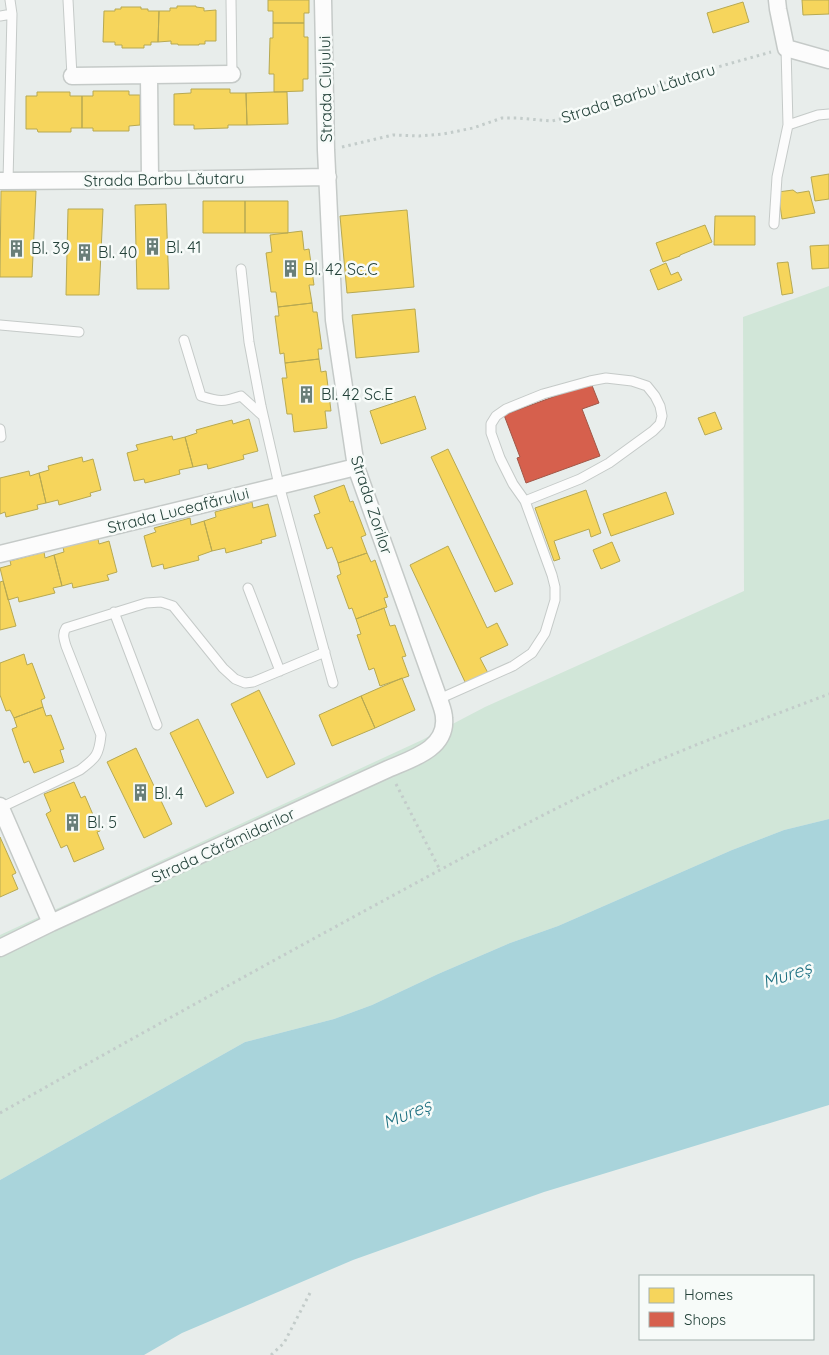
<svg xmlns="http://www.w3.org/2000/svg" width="829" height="1355" viewBox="0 0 829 1355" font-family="Quicksand,sans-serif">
  <rect width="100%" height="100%" fill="#e8edeb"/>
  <path fill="#d1e6d8" d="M829,286v533l-45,11 -52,20 -174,76 -48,17 -72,31 -66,31 -38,14 -89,23 -245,138v-245l422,-195 63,-33 259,-116 -1,-274z"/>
  <path fill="#a9d4db" d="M829,819v286l-285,87 -191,68 -171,73 -38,22h-144v-175l245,-138 89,-23 38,-14 66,-31 72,-31 48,-17 174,-76 52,-20z"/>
  <path fill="#f6d55c" stroke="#b7a952" d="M268,0h41v13h-5v10h-31v-12h-5z
    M802,0h27v14l-26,1z
    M743,2l6,20 -36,11 -6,-20z
    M177,6h19v1l8,1v3l12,-1v31h-11v3h-6v1h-21v-1h-7v-3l-13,1 1,-31h11v-3h7z
    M121,7h20v2h7v2h11l-1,31h-7v3h-7v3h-22v-3h-7v-3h-12l1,-31h11v-2h6z
    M273,23h31v14h4v42h-5v12l-29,1v-18h-5l1,-36h3z
    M191,89h39v4h16l1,32h-19v3l-34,1v-4h-20v-31l17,-1z
    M93,91h36v4h11v30l-11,1v5h-36v-3h-11v-32h11z
    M37,92h33v4h12v32h-11v4h-33l-1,-3h-11v-33h11z
    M274,92h13l1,32 -41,1 -1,-32z
    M829,174v25l-14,2 -4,-24z
    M793,190l4,3 12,-2 6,22 -33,6 -4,-27z
    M1,191h35l-4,86h-32z
    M203,201h42v32h-42z
    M245,201h43v32h-43z
    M166,204l3,85h-32l-2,-84z
    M68,209h35l-4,86h-33z
    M407,210l7,77 -67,6 -7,-77z
    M715,216h40v29h-41z
    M705,225l7,17 -32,13v1l-17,6 -7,-19z
    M302,231l2,19 5,-1 5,36h-5l3,18 -34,4 -2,-15h-5l-5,-39 6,-1 -2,-17z
    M829,245v23l-17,1 -2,-23z
    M788,262l5,31 -11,2 -5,-32z
    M666,263l5,12 7,-3 4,8 -24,10 -8,-20z
    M312,303l1,9h4l5,37h-4l1,10 -34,4 -1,-10 -4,1 -5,-38h4l-1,-9z
    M415,309l4,43 -63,6 -4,-43z
    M319,359l2,13 5,-1 5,40h-6l2,17 -33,4 -2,-18h-5l-5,-36h5l-2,-15z
    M415,396l11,33 -45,15 -11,-33z
    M715,412l7,17 -17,6 -7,-17z
    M249,419l9,32 -15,4 1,4 -36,10 -1,-5 -14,3 -8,-30 12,-4 -1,-3 36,-10 1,4z
    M172,436l1,4 12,-3 8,30 -14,3 1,4 -35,9 -1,-4 -10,2 -7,-28 11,-3 -2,-5z
    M448,449l65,135 -18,8 -64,-135z
    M82,457l1,5 10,-3 8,31 -11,3 1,3 -32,9 -1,-5 -12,3 -7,-30 10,-3 -1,-4z
    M29,471l1,5 9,-3 7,30 -9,2 1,4 -32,8 -1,-5 -5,2v-36z
    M344,485l6,17 3,-1 13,34 -5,2 6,16 -29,10 -6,-16 -5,2 -13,-34 6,-2 -6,-17z
    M586,490l15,43 -10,4 -2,-8 -35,12 6,18 -6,2 -19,-53z
    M666,492l8,22 -63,22 -8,-22z
    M252,502l1,6 15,-4 8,32 -15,4 1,3 -36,10 -1,-5 -13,3 -8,-30 12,-4 -1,-5z
    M190,518l1,7 13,-4 8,30 -14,5 1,4 -35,9 -1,-5 -11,3 -8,-31 12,-4 -2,-4z
    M98,539l1,5 10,-3 8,31 -10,3 2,5 -36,8 -1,-5 -10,3 -8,-31 10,-3 -1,-5z
    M612,542l8,19 -19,8 -8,-19z
    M448,546l39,82 10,-5 11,22 -28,13 8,15 -22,11 -56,-119z
    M44,552l1,6 9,-3 8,31 -9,2 2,5 -36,9 -1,-5 -10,3 -8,-32 11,-3 -1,-4z
    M367,553l4,9 4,-2 13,37 -4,1 3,9 -31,12 -4,-11 -3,1 -12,-33 4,-2 -3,-11z
    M3,581l13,45 -16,4v-48z
    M384,608l6,18 5,-1 11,31 -4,1 7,19 -29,10 -6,-18 -5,2 -12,-35 4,-1 -5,-15z
    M24,654l3,11 5,-2 13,35 -4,2 2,7 -29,11 -4,-8 -4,1 -6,-16v-32z
    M402,678l13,32 -40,18 -14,-32z
    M259,690l36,74 -28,14 -36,-74z
    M361,696l14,32 -43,18 -13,-31z
    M43,707l3,9 5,-1 13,34 -4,1 4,12 -30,11 -5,-12 -5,2 -12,-34 5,-2 -3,-9z
    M198,719l36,74 -28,14 -36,-74z
    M136,748l36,76 -28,14 -37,-76z
    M74,782l7,16 4,-2 15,35 -3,1 7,17 -30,13 -7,-17 -6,3 -15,-34 5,-3 -7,-17z
    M0,837l16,36 -4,2 6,14 -18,8z"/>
  <path fill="#d6604d" stroke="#a15747" d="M591,383l8,20 -17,6 18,47 -74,27 -9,-25 3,-1 -16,-42z"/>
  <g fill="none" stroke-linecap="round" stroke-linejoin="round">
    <defs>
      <path id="lane" d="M68,0l4,76
        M231,0l1,74
        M0,16l12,-2
        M788,125l30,-10 11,-1
        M8,181l4,-167 -2,-14
        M774,224l3,-47 11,-52 -2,-77
        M241,269l8,73 12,64 18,79 54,198
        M0,325l79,7
        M184,340l17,56c19,6 22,6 40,0l22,20
        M0,429l1,8
        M248,588l32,83
        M114,612l43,113
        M439,699l74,-33 19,-13 13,-20 10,-33v-13l-3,-12 -27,-74 -12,-17 -13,-26 -9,-25v-9l5,-8 10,-7 37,-15 47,-13 16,-3 26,3 15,5 8,10 5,10 2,10 -2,8 -7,7 -44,32 -29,16 -55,22
        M0,808l80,-38c16,-12 19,-15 21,-35l-35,-89c-2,-7 -4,-12 0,-18l80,-25 15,-1 12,4 50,62 12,11 10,4 8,-1 72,-30"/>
      <path id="street" d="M777,0l1,9 8,39 43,12
        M72,76l160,-2
        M149,76l1,104
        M0,181l150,-1 178,-3
        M0,554l356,-87
        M0,806l51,117
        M0,948l51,-25 337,-154c23,-10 59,-20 56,-51 0,-6 -3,-13 -5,-19l-83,-232 -22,-147 -8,-170 -3,-150"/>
    </defs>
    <use href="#lane" stroke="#c5cac8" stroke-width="11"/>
    <use href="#street" stroke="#c5cac8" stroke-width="19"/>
    <path stroke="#c3ccca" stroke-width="3" stroke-dasharray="2.5 4" stroke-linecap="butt" d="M342,147l51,-12 26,1 24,-2 30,-6 29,-10h15l35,3 37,-9 86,-33 96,-27
      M396,784l44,86
      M0,1113c122,-69 245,-137 368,-204 78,-42 156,-86 236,-124 73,-35 149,-62 225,-91
      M271,1355l13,-12 26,-50"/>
    <use href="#lane" stroke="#fcfcfc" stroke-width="9"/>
    <use href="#street" stroke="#fcfcfc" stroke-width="16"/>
  </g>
  <defs>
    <symbol id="building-bare" viewBox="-9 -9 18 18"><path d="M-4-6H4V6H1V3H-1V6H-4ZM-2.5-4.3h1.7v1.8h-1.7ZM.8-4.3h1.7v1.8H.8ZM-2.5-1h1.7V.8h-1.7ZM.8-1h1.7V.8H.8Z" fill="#697e78" stroke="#f7fbf9" stroke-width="2.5" paint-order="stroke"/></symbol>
  </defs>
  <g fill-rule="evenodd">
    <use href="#building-bare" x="140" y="234" width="25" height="25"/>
    <use href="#building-bare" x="4" y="236" width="25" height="25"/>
    <use href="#building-bare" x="72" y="240" width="25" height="25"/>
    <use href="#building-bare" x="278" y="256" width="25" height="25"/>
    <use href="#building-bare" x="294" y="382" width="25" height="25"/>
    <use href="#building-bare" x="128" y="780" width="25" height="25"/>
    <use href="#building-bare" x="60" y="810" width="25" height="25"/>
  </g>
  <g text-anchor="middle" stroke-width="5" stroke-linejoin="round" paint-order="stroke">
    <g font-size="16" fill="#24423a" stroke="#f7fbf9">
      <text transform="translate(325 89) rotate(-91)" y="6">Strada Clujului</text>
      <text transform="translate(638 93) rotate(-18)" y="6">Strada Barbu Lăutaru</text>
      <text transform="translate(164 179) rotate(-1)" y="6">Strada Barbu Lăutaru</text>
      <text transform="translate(372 505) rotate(72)" y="6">Strada Zorilor</text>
      <text transform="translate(178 510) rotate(-14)" y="6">Strada Luceafărului</text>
      <text transform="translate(223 845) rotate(-25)" y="6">Strada Cărămidarilor</text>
    </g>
    <g font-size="16" fill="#24423a" stroke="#f7fbf9" text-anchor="start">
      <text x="166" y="253">Bl. 41</text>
      <text x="31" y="254">Bl. 39</text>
      <text x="98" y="258">Bl. 40</text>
      <text x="304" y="275">Bl. 42 Sc.C</text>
      <text x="321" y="400">Bl. 42 Sc.E</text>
      <text x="154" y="799">Bl. 4</text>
      <text x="87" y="828">Bl. 5</text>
    </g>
    <g font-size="18" font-style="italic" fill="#1c6f80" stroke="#f7fbf9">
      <text transform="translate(787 975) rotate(-18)" y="6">Mureș</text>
      <text transform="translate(407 1114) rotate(-22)" y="6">Mureș</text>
    </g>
  </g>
  <rect x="639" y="1275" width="175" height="65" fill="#f7fbf9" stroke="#a3b1ad"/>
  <rect x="649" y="1288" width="25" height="15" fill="#f6d55c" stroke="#a3b1ad"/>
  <text x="684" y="1300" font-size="15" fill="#24423a">Homes</text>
  <rect x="649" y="1312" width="25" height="15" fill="#d6604d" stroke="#a3b1ad"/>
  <text x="684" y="1325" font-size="15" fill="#24423a">Shops</text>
</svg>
